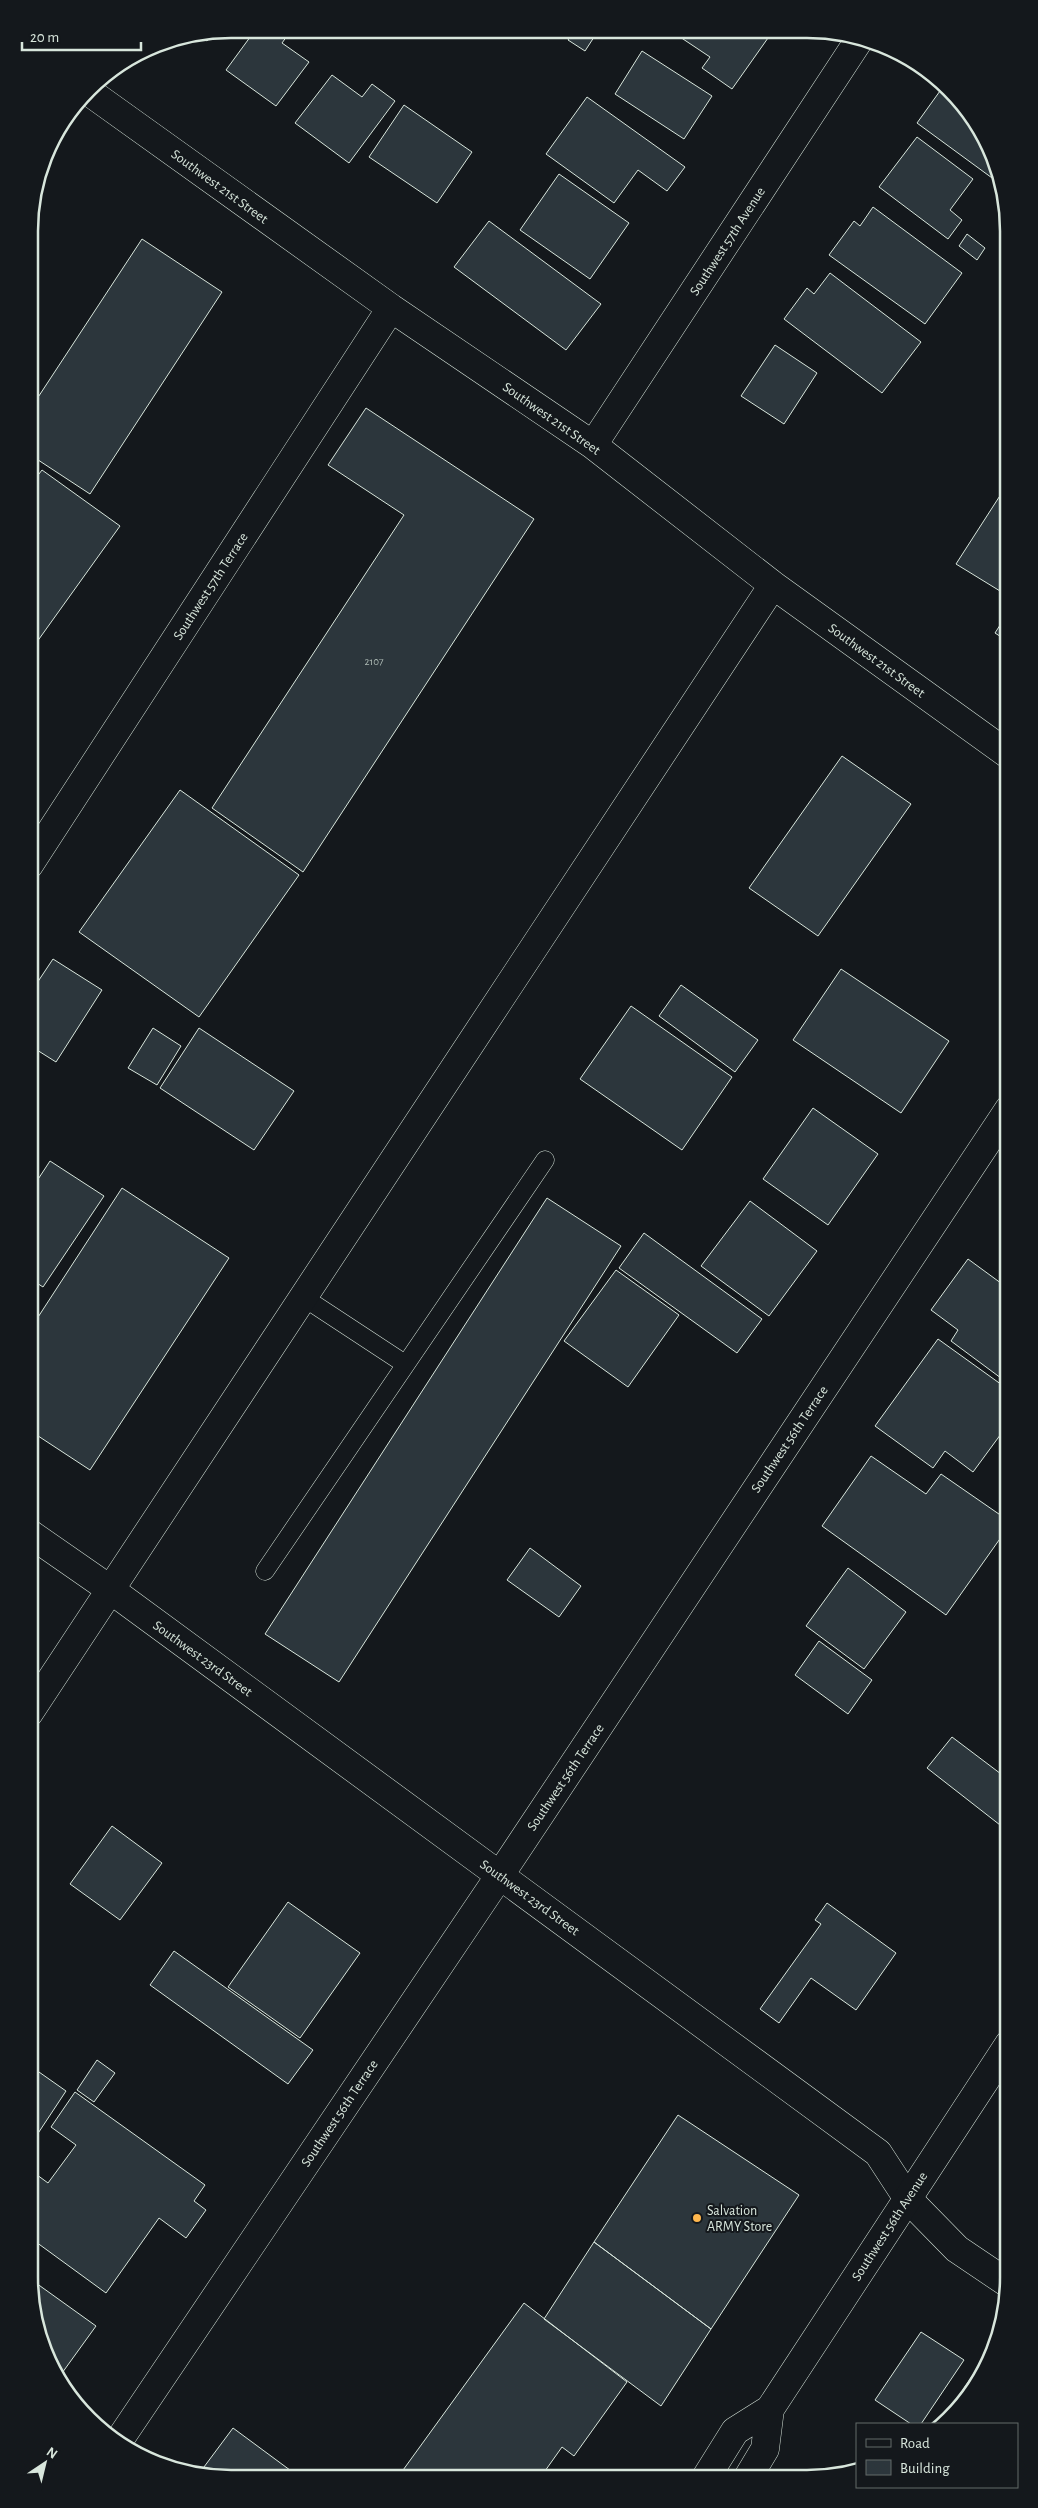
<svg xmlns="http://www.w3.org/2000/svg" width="1038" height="2508" viewBox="0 0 1038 2508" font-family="'Alegreya Sans',sans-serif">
  <rect width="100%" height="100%" fill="#14181c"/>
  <path fill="#2c363c" stroke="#d8e6dc" d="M256,29h36l-10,14 27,19 -33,44 -50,-36z
    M574,31h24l-13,20 -17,-11z
    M214,32l-7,9 -8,-6z
    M679,32h81l8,6 -36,51 -30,-21 8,-11 -33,-22z
    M642,51l70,45 -28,43 -69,-45z
    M332,75l30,22 10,-13 23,17 -46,62 -54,-40z
    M945,84l37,46 21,56 -86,-63z
    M587,97l98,70 -18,24 -29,-21 -24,33 -68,-49z
    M404,105l68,47 -35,51 -68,-46z
    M917,137l56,42 -23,31 12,10 -14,19 -69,-52z
    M559,174l70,49 -39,56 -70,-49z
    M873,207l89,66 -37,51 -96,-69 25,-34 6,5z
    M489,221l112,83 -35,46 -112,-83z
    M967,234l18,14 -8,12 -18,-14z
    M142,239l80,53 -132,202 -61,-40v-43z
    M830,273l91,69 -39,51 -98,-74 23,-31 7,6z
    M775,345l42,28 -33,51 -43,-28z
    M366,408l168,111 -231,353 -91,-64 192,-293 -76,-50z
    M42,470l78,56 -91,127v-166z
    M1003,491l6,4v82l-9,14 -44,-27z
    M1009,611v31l-14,-9z
    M842,756l69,48 -93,132 -69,-48z
    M180,790l119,85 -100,142 -120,-85z
    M53,959l49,31 -46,72 -27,-17v-50z
    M841,969l108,72 -48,72 -108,-73z
    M681,985l77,55 -23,32 -76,-56z
    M631,1006l101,71 -50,73 -102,-71z
    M153,1028l28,18 -24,39 -29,-17z
    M199,1028l95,63 -40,59 -94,-62z
    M813,1108l65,46 -50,71 -65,-46z
    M50,1161l54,35 -61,91 -14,-9v-85z
    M122,1188l107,70 -139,212 -61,-40v-99z
    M547,1198l74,48 -282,436 -74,-48z
    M750,1201l67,50 -48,65 -68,-50z
    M644,1233l118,86 -25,34 -118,-85z
    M968,1259l41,30v95l-58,-43 7,-11 -27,-20z
    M616,1270l63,45 -51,72 -64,-46z
    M938,1339l71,51v33l-36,49 -28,-21 -12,17 -58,-42z
    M871,1456l55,38 15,-20 68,47v5l-63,89 -124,-89z
    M530,1548l51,38 -22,31 -52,-37z
    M848,1568l58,44 -42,57 -58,-43z
    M819,1641l53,39 -24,34 -53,-39z
    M952,1737l57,43v52l-82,-64z
    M112,1826l50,37 -42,57 -50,-36z
    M288,1902l72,51 -60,85 -72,-51z
    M827,1903l69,50 -40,57 -45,-32 -32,45 -19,-14 61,-85 -6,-4z
    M174,1951l139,99 -25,34 -138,-99z
    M97,2060l18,13 -21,29 -17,-12z
    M29,2065l37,26 -37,56z
    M75,2092l130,93 -11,16 12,9 -20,28 -27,-20 -53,75 -70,-51 -7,10v-83l19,14 28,-38 -25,-18z
    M678,2115l121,80 -88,134 -117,-87z
    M594,2242l117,87 -50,77 -117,-87z
    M29,2278l67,48 -39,54 -21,-50z
    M524,2303l103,79 -53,74 -12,-9 -22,31 -142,-1z
    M921,2332l43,28 -43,64h-10l-36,-24z
    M977,2369l6,4 -24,37 -14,13 -3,-2z
    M233,2428l65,48 -100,-1z"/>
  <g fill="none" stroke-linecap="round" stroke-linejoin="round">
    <defs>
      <path id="service" d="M303,1297l102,67
        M265,1571l280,-411"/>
      <path id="minor" d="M88,91l303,217 202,137 180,140 236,170
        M593,445l268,-408
        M29,865l362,-557
        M29,1533l82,57 767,563 30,46 49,50 52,35
        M29,1713l744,-1128
        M118,2442l382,-567 509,-766"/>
      <path id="tertiary" d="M705,2479l30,-48 35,-22 239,-365
        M747,2479l18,-30 5,-40"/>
    </defs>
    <use href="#service" stroke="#d8e6dc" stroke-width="19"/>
    <use href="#minor" stroke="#d8e6dc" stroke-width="29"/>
    <use href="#tertiary" stroke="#d8e6dc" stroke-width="29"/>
    <use href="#service" stroke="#14181c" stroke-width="18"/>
    <use href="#minor" stroke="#14181c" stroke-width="28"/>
    <use href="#tertiary" stroke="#14181c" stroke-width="28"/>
  </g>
  <circle fill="#ffb74d" stroke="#14181c" stroke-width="2" cx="697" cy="2218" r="5"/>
  <g text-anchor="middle" stroke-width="4" stroke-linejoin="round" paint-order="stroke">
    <g font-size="11" fill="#adbab4">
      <text x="374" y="665">2107</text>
    </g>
    <g font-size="14" fill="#d8e6dc" stroke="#14181c">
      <text transform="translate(220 186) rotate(36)" y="5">Southwest 21st Street</text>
      <text transform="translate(727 241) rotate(-57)" y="5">Southwest 57th Avenue</text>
      <text transform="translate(552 418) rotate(35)" y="5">Southwest 21st Street</text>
      <text transform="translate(210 586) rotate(-57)" y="5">Southwest 57th Terrace</text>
      <text transform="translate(877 660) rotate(36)" y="5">Southwest 21st Street</text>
      <text transform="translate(789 1439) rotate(-56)" y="5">Southwest 56th Terrace</text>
      <text transform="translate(203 1658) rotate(36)" y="5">Southwest 23rd Street</text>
      <text transform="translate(565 1777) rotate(-56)" y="5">Southwest 56th Terrace</text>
      <text transform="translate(530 1897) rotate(36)" y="5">Southwest 23rd Street</text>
      <text transform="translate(339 2113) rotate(-56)" y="5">Southwest 56th Terrace</text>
      <text transform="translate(889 2226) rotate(-57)" y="5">Southwest 56th Avenue</text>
    </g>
    <g font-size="14" fill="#d8e6dc" stroke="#14181c" text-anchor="start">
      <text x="707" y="2215">Salvation<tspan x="707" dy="16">ARMY Store</tspan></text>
    </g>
  </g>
  <path d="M0 0H1038V2508H0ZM231 38H807A193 193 0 0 1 1000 231V2277A193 193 0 0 1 807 2470H231A193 193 0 0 1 38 2277V231A193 193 0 0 1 231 38Z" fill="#14181c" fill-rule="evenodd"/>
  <path fill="none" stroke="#d8e6dc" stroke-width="2.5" d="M231 38H807A193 193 0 0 1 1000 231V2277A193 193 0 0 1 807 2470H231A193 193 0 0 1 38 2277V231A193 193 0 0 1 231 38Z"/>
  <rect x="856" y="2423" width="162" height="65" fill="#14181c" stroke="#626a69"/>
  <rect x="866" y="2439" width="25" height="8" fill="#14181c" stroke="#626a69"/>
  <text x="900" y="2448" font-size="15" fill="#d8e6dc">Road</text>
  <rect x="866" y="2460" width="25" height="15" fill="#2c363c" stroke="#626a69"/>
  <text x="900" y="2473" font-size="15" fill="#d8e6dc">Building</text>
  <g transform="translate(45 2463) rotate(35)" stroke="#14181c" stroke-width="4" paint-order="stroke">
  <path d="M0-4L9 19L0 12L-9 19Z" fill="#d8e6dc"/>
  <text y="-8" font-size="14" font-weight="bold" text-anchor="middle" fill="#d8e6dc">N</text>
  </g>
  <path d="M22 42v8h119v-8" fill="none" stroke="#d8e6dc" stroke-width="2.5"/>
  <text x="30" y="42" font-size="15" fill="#d8e6dc" stroke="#14181c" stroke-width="4" paint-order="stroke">20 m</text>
</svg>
